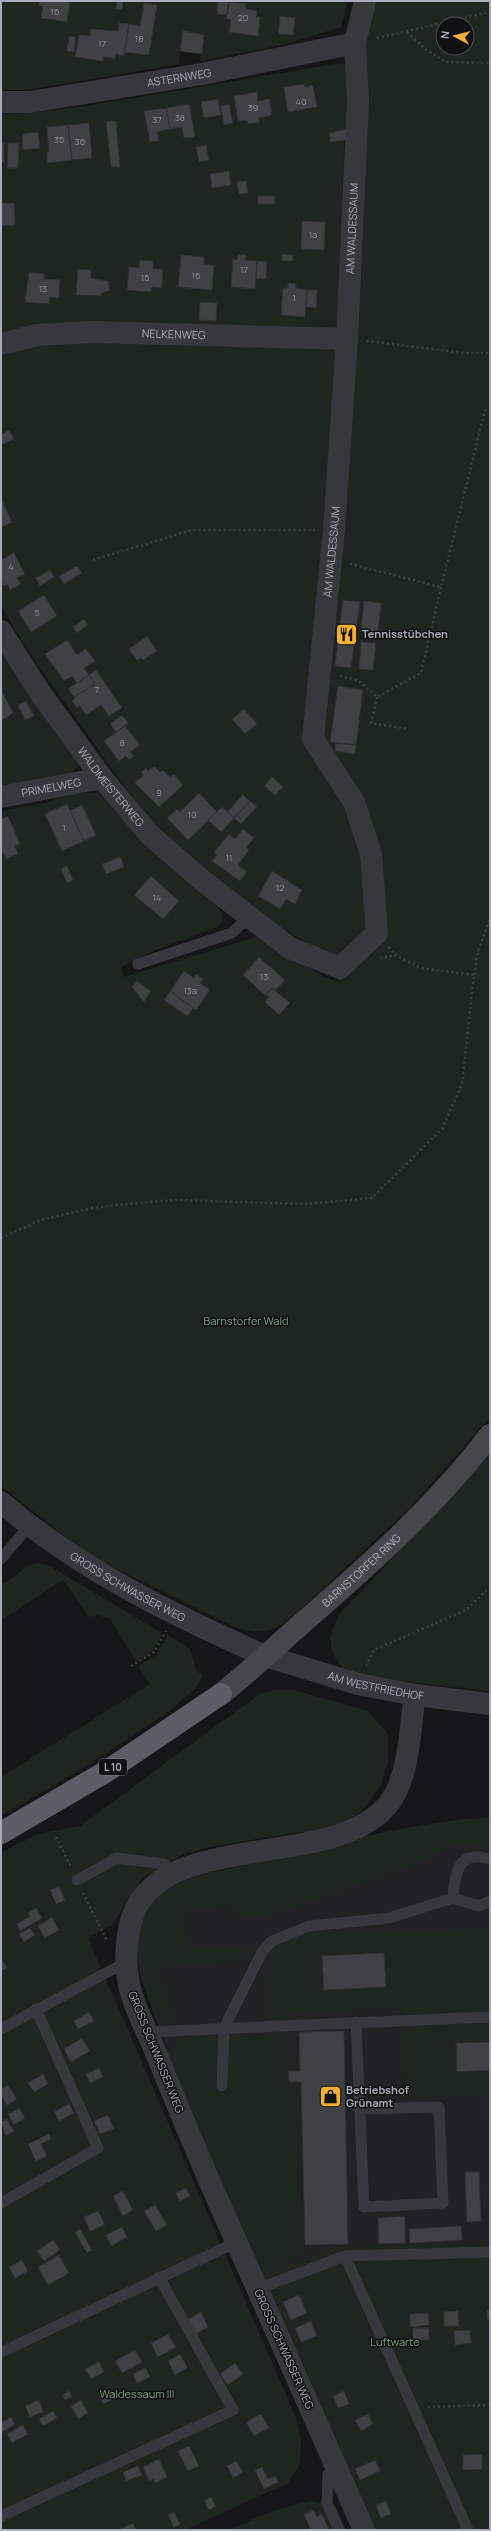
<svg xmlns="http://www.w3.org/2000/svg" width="491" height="2531" viewBox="0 0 491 2531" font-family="Manrope,sans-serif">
  <rect width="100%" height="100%" fill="#161618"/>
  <path fill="#222225" d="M490,1818v426l-155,3 -71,29 -78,-176 -47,-129 19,-78 208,-57 96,-17z"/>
  <path fill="#1e261f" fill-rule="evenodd" d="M1,1h347l-7,26 -58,18 -83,16 1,-7 -21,-3 -1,13 -152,26h-26z
    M366,1h124v1416l-81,92 -117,108c-22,17 -34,18 -60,9l-142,-70 -89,-70v-675l40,-7 30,-10 31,-2 120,120 1,9 -5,6 -65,24 -32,16 3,10 142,-43c21,19 46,40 73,48l-9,-26c-39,-23 -82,-46 -118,-74 -52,-42 -98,-110 -137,-165 -25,-35 -51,-70 -72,-108h-2v-265l346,-5zM443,24h24v24h-24z
    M334,64h11l1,2 4,73 -6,1 -2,193 -341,3v-222l30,-1 48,-6z
    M1,648l76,114 1,5 -9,8 -68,14z
    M490,1452v239l-112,-12 -37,-12 -9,-16 -2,-14 8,-21 90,-95z
    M37,1563l11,2 114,68 -9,18 -17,10 -26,-42 -13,-4 -8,2 -26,-37 -62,40v-39l3,3 23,-18z
    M168,1635l22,14 7,23 6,2 -7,14 -28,24 -83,55 -84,49v-39l149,-93 -12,-18 18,-11z
    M276,1690h18l74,21 20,23v28l-7,22 -15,22 -18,17 -28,10 -22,-1 -88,15 -26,7 -42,24 -30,47 -24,13 209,482 4,22 -1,22 -12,19 -103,47h-184v-678l40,-19 39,-7 163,-120 19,-13z
    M490,1818v29l-34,-3 -35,18 -146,52 -36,5 -4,-15 -52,5 4,37 64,1v14l-68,2 -24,6 17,53 -19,1c-11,-31 -30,-77 -14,-109 2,-6 11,-18 17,-21 30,-20 69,-24 104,-32 74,-18 149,-40 226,-43z
    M490,1929v296l-5,-131 -78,4 -4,-85 -7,-6 -107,7 15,238 -37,22 68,-27 155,-3v286h-117l-187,-430 -20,-51 13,-2 2,-13 88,1 -1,-97 39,-5z
    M310,2501l25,4 11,25h-116l39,-18z"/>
  <path fill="#404145" stroke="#303034" d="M39,1h31l-3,21 -26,-4 2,-12h-4z
    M117,1h6l-1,9 -6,-1z
    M218,1l11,1 -2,13 -10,-1z
    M229,2l17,2 -1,5 12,2 -1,6h4l-2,19 -29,-4 2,-12 -5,-1z
    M144,3l13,2 -8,50 -24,-3 4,-28 11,2z
    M280,16l15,2 -2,17 -15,-1z
    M119,23l10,1 -5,32 -8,-2 -1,5 -11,-2 -1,4 -28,-4 4,-22 11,1 1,-7 27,2z
    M183,31l21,4 -2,19 -22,-3z
    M69,36l7,1 -2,15 -7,-1z
    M304,84l1,3 8,-2 4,22 -29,5 -4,-25z
    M257,92l1,9 11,-2 3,16 -13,3 1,4 -12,2 -1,-4 -9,1 -4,-25z
    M218,99l3,16 -17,3 -3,-16z
    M189,104l6,33 -11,1 -2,-11 -12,2 -4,-21z
    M229,104l4,19 -9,2 -3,-19z
    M166,108l4,21 -13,3 2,9 -9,1 -6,-31z
    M106,121h10l4,46h-9z
    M89,123l3,35 -20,2 -4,-35z
    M68,125l4,35 -25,3v-11h2l-2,-25z
    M348,129l2,10 -19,3 -2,-9z
    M38,132l2,16 -17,2 -1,-16z
    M1,143h3v19h-3z
    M8,143h11l-1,25h-11z
    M206,145l3,15 -10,2 -3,-15z
    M229,171l2,14 -19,3 -2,-14z
    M246,181l2,12 -9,1 -2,-12z
    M258,196h17v8h-17z
    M1,203h13l1,22 -14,1z
    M302,221l23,1 -1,28 -23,-1z
    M282,254l11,1 -1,6h-10z
    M181,255l23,2v7l10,1 -2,25 -34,-3z
    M238,255h8l-1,5 12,1 -2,28 -24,-2 2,-28 4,1z
    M140,260l13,1v8h10l-1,19 -10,-1 -1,5 -24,-2 2,-23 10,1z
    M257,261l10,1 -1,17 -10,-1z
    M78,269l13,1v8l17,3 1,10 -8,2v3l-25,-1z
    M29,272l15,2v5l16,1 -1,18 -9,-1 -1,7 -24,-2z
    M288,283l8,1v4l11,2 -2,27 -24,-2 2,-27h5z
    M307,290h10l-1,18 -10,-1z
    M200,302l17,1 -1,18 -17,-1z
    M9,430l5,9 -13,6v-11z
    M1,498l11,24 -11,6z
    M14,553l11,21 -8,4 4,6 -11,6 -3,-6 -3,2 -3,-5v-21z
    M77,566l5,7 -18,11 -5,-8z
    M50,570l4,7 -14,9 -4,-8z
    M44,595l13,21 -26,16 -13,-21z
    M343,600l17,2 -9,66 -16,-2z
    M364,601l17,2 -3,29 -17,-2z
    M84,619l4,6 -11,8 -4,-6z
    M147,636l10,15 -14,9 -2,-2 -4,3 -8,-12z
    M67,640l10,15 9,-6 9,12 -11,7 5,7 -12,8 -5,-7 -8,5 -19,-27z
    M361,642l15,1 -3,27 -14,-1z
    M96,670l26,38 -13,8 -8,-11 -15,10 -6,-9 -3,2 -5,-7 3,-2 -1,-2 21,-13 -6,-9z
    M89,675l6,9 -21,13 -6,-8z
    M338,686l25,4 -7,55 -26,-3z
    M1,689l12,24 -12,8z
    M26,701l8,15 -9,4 -7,-15z
    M244,709l13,15 -12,10 -13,-15z
    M122,715l6,8 -12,9 -6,-8z
    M125,726l15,19 -10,7 4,4 -5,4 -3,-4 -7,5 -15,-20z
    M336,743l20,2 -1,9 -20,-3z
    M154,766l6,6 3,-2 7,7 4,-3 9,11 -24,22 -24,-24 9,-8 -3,-3 5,-4 2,3z
    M272,777l11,10 -8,8 -11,-9z
    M199,793l18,19 -29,28 -21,-22 10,-9 3,3z
    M243,794l7,7 -16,17 -6,-6z
    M250,801l7,6 -16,17 -7,-6z
    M67,804l17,37 -22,10 -17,-37z
    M82,805l14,30 -12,6 -14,-30z
    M222,807l12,11 -13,14 -13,-12z
    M8,816l12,28 -5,2 3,8 -12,5 -3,-7h-2v-33z
    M243,829l11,9 -8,10 3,2 -11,15 9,7 -7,9 -28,-20 5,-6 -3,-3 15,-18 6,5z
    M121,857l3,10 -18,7 -4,-10z
    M67,866l6,14 -6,3 -6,-14z
    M272,871l30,19 -7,14 -9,-5 -6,10 -22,-13z
    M151,876l28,25 -16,18 -29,-24z
    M259,957l26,23 -10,11 -3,-3 -6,7 2,3 -25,-23z
    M184,971l10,7 2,-4 7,5 -3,4 10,7 -14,20 -26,-19z
    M137,981l14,10 -7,11 -12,-15z
    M272,988l18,15 -11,12 -14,-13 4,-5 -3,-2z
    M170,991l23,17 -6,8 -23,-16z
    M59,1886l6,14 -9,4 -6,-14z
    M36,1908l6,10 -22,13 -3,-7 13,-8 -2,-3z
    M52,1917l7,13 -14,8 -7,-12z
    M30,1928l5,7 -11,7 -5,-8z
    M384,1953l2,34 -62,3 -2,-34z
    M1,1958l6,10 -6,3z
    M89,2012l5,9 -16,8 -4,-8z
    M344,2031l4,213 -43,1 -4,-163h-12l-1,-11h12l-1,-39z
    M82,2038l8,13 -19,11 -7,-13z
    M490,2042v28l-33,2 -1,-29z
    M99,2068l4,9 -13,6 -4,-9z
    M43,2074l5,10 -14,8 -6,-9z
    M8,2085l9,14 -10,6 -6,-10v-6z
    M69,2104l5,9 -15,8 -5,-9z
    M19,2108l6,10 -11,7 -6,-11z
    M108,2115l6,14 -14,5 -6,-13z
    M7,2119l7,12 -8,5 -5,-14z
    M49,2134l2,5 -10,5 6,12 -11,5 -8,-17z
    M465,2172h14l2,49 -14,1z
    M186,2188l4,8 -10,5 -4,-8z
    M123,2191l10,19 -10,6 -10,-20z
    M155,2205l12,20 -11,6 -12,-20z
    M98,2211l7,14 -15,6 -6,-14z
    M405,2216v27l-26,1 -1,-26z
    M461,2226l1,14 -52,3 -1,-14z
    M122,2227l5,10 -16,9 -5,-11z
    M80,2229l12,21 -5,3 -12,-21z
    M53,2240l7,10 -16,11 -7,-10z
    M59,2255l10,18 -21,12 -10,-18z
    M22,2260l6,11 -13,7 -6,-11z
    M299,2295l8,18 -16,7 -8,-18z
    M487,2310h3v9h-3z
    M458,2311l1,15h-15v-14z
    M201,2312l7,15 -14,8 -7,-15z
    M428,2313l1,12 -19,2v-13z
    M311,2321l6,15 -16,6 -6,-14z
    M413,2328h16v12h-16z
    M470,2330l1,13 -16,2 -1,-14z
    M168,2334l8,13 -18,10 -7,-14z
    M135,2350l7,12 -20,11 -7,-12z
    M180,2354l8,14 -13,7 -7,-14z
    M99,2362l5,10 -13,7 -6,-10z
    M235,2363l8,11 -15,11 -8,-11z
    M146,2368l4,9 -13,6 -4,-9z
    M107,2389l5,11 -9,4 -5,-11z
    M69,2391l3,6 -7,3 -2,-5z
    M344,2391l5,13 -11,4 -5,-12z
    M39,2400l4,12 -13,5 -5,-11z
    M81,2400l7,13 -10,6 -7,-13z
    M53,2411l4,7 -14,8 -4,-7z
    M261,2414l8,14 -15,8 -8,-14z
    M368,2414l5,10 -12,7 -6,-11z
    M11,2417l4,7 -14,9v-10z
    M23,2425l5,9 -16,9 -5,-9z
    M189,2446l10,20 -11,5 -10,-20z
    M482,2454v15l-19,1v-15z
    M159,2459l8,18 -12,6 -1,-4 -5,2 -6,-14z
    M375,2460l5,11 -20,9 -5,-11z
    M236,2461l7,11 -10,6 -6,-12z
    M138,2466l4,9 -16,6 -3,-9z
    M262,2467l6,12 7,-3 3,6 -14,7 -9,-19z
    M211,2497l5,9 -7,4 -5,-9z
    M386,2501l5,13 -10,4 -5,-13z
    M314,2510l3,7 5,-3 7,16h-18l-7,-15z
    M174,2512l6,12 -6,4 -6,-13z
    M133,2523l3,7h-18z"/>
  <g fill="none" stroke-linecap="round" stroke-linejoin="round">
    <path stroke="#3d3f44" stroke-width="2.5" stroke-dasharray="2 3" stroke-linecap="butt" d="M407,32l18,17 21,13 44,1
      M377,38l113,-26
      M367,341l97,12h26
      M93,560l99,-30h123
      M350,564l91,23 45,-181
      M340,676l19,5 18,16 44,-24 20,-86
      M377,697l-6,26 37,6
      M389,947l6,8
      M474,975l4,-24 12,-33
      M1,1238l40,-18 51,-12 44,-5 40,-3 131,4 65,-6 70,-69 20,-45 12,-109 -53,-7 -26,-13 -14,3
      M131,1666l23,-14 12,-21
      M366,1666l8,-16 92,-40 24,-23
      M56,1837l15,30
      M83,1893l24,48
      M428,2407l62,-2"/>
    <path stroke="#37383d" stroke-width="11" d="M138,964l94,-31 18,-17
      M1,1559l28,-33
      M77,1880l40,-22 47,6 7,10
      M453,1898c1,-14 2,-39 21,-41 5,-1 11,1 16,2
      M356,2022l8,185 79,-4 -4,-96 -80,2
      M1,2029l118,-63
      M147,2032l343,-15
      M222,2086l2,-58 38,-76 10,-11 37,-15 80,-8 64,-20 26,8 11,-5
      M1,2203l97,-55 -62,-139
      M345,2256l123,274
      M258,2289l87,-33 145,-4
      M1,2352l236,-110
      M328,2474l-1,29 12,27
      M1,2516l232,-106 -74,-133"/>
    <g stroke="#37383d" stroke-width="22">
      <path id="s1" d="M1,102h29l172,-28 153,-31"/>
      <path id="s2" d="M1,344l36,-9 55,-3 255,7"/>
      <path id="s3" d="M1,631l38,60 63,87 48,57 53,46 87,67 50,20 37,-35 -6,-79 -17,-52 -41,-63 21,-209 13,-191 11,-238 -3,-58 10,-42"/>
      <path id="s4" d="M1,797l101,-19"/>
      <path id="s5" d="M265,1656l93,28 57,11 75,9"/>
      <path d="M364,2530c-51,-115 -101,-229 -152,-343 -20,-46 -39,-92 -58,-139 -8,-19 -19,-39 -24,-59 -5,-22 -5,-42 0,-64 23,-104 220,-47 265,-131 15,-29 15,-67 20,-99"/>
    </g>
    <path stroke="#37383d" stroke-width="22" id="s6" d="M1,1502c78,67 170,112 264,154"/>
    <path stroke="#45474d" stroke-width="22" id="s7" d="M221,1694c27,-21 52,-45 78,-68 69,-60 135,-118 191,-191"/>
    <path stroke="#5b5e65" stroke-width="22" d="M1,1833l106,-62 114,-77"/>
  </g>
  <defs>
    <symbol id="restaurant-square" viewBox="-11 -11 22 22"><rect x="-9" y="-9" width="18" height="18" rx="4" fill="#f2b134" stroke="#111113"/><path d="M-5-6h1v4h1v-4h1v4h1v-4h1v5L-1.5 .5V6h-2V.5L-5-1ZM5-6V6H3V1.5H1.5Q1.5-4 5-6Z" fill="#111"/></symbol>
    <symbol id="shop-square" viewBox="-11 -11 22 22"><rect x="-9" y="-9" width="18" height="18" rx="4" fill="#f2b134" stroke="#111113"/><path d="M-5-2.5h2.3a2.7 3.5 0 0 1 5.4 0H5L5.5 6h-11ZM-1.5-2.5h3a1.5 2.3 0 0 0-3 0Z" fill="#111"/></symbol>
  </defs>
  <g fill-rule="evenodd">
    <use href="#restaurant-square" x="334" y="622" width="25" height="25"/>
    <use href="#shop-square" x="318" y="2084" width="25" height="25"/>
  </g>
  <g text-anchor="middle" stroke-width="3" stroke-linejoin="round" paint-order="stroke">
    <g font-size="9" fill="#8e929b">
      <text x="55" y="15">16</text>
      <text x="243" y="21">20</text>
      <text x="139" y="42">18</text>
      <text x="102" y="47">17</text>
      <text x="301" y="105">40</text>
      <text x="253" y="111">39</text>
      <text x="180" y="121">38</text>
      <text x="157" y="123">37</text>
      <text x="59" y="143">35</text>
      <text x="80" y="145">36</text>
      <text x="313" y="238">1a</text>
      <text x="244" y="273">17</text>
      <text x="196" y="279">16</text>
      <text x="145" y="281">15</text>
      <text x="43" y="292">13</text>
      <text x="294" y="301">1</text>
      <text x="11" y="570">4</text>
      <text x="37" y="616">5</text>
      <text x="97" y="693">7</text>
      <text x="122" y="746">8</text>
      <text x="159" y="796">9</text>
      <text x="192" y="818">10</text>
      <text x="64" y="831">1</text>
      <text x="229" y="861">11</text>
      <text x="280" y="891">12</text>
      <text x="157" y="901">14</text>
      <text x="264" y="980">13</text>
      <text x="190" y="994">13a</text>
    </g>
    <rect fill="#111113" stroke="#7b7e86" stroke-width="1" x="99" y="1759" width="28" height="16" rx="3"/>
    <g font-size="10" font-weight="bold" fill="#a8adb8">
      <text x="113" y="1771">L 10</text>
    </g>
    <g font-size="11" fill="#a8adb8" stroke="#111113">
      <text dy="4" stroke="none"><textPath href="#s1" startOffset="180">ASTERNWEG</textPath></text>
      <text dy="4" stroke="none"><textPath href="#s3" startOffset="1259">AM WALDESSAUM</textPath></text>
      <text dy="4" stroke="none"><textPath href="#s2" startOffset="174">NELKENWEG</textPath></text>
      <text dy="4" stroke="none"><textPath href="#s3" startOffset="935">AM WALDESSAUM</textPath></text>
      <text dy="4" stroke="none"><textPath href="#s3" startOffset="191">WALDMEISTERWEG</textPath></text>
      <text dy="4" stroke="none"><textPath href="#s4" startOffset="51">PRIMELWEG</textPath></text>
      <text dy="4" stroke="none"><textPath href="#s7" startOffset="187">BARNSTORFER RING</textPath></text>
      <text dy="4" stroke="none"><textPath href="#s6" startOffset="153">GROSS SCHWASSER WEG</textPath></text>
      <text dy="4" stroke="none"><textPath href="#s5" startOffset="115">AM WESTFRIEDHOF</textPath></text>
      <text transform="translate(156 2052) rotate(68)" y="4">GROSS SCHWASSER WEG</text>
      <text transform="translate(284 2349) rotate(66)" y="4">GROSS SCHWASSER WEG</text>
    </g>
    <g font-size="11" font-weight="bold" fill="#a8adb8" stroke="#111113" text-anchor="start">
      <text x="362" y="638">Tennisstübchen</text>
      <text x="346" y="2094">Betriebshof<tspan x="346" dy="13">Grünamt</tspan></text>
    </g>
    <g font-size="11" fill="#7fa381" stroke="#111113">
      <text x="246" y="1325">Barnstorfer Wald</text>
      <text x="395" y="2346">Luftwarte</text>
      <text x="137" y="2398">Waldessaum III</text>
    </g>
  </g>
  <rect width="491" height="2531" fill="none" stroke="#a8adb8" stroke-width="4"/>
  <g transform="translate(455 36) rotate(277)"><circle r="19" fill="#111113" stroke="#4d4f55"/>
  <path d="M0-3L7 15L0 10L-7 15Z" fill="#f2b134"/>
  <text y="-6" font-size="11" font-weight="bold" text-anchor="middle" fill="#a8adb8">N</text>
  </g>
</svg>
